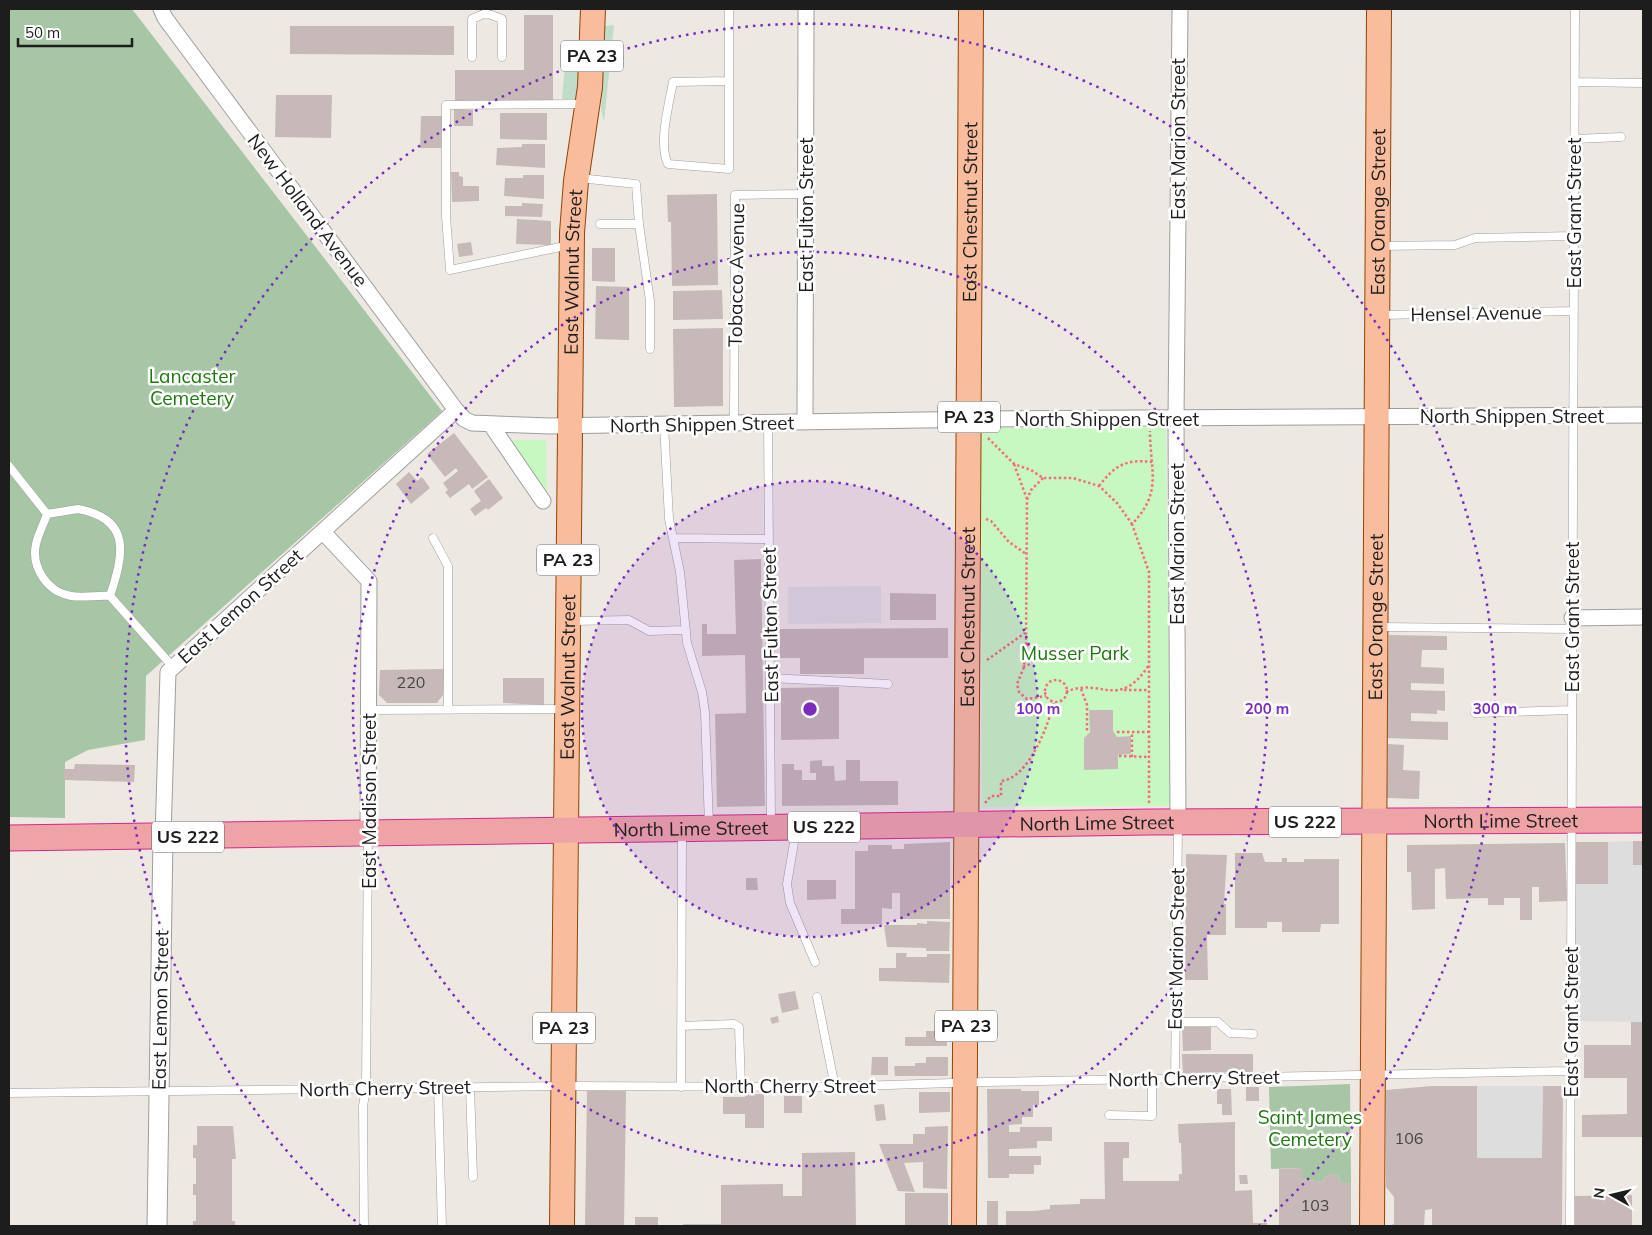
<svg xmlns="http://www.w3.org/2000/svg" width="1652" height="1235" viewBox="0 0 1652 1235" font-family="Mulish,sans-serif">
  <rect width="100%" height="100%" fill="#eee8e3"/>
  <path fill="#c1dcc9" d="M614,25l-10,97 -3,-12 3,-84z
    M581,42l-3,57h-16l2,-25z"/>
  <path fill="#a7c6a5" d="M9,9h123l310,402 -296,265 -1,64 -57,10 -23,12v56l-56,-1z
    M1350,1084l1,99h-10l-3,-7 -6,-2 -7,3 -2,5 -21,-3 -1,-11 -30,1 -2,-82z"/>
  <path fill="#c8f8c1" d="M1166,425l4,381 -188,1 -1,-379z
    M509,440h37l1,55z"/>
  <path fill="#ddd" d="M881,586v37l-93,1v-37z
    M1633,841v24h10v157l-68,-1v-137h33v-42z
    M1477,1086h66l-1,72h-65z"/>
  <path fill="#c6b9b7" d="M524,15h29v86h-98v-31h69z
    M290,26h164v29l-164,-1z
    M276,95h56l-1,43 -56,-1z
    M454,109l19,1v16h-19z
    M500,113h47v27l-47,-1z
    M421,116h21l-1,32h-21z
    M522,144h23v24l-49,-3 1,-17 25,-1z
    M451,172h8v4l4,1v9h16v15l-27,1z
    M523,175h21v24l-40,-3 1,-18h18z
    M717,194l1,91 -46,1 -1,-64h-3l-1,-27z
    M522,203l21,1 -1,13 -37,-1v-10h17z
    M517,219l34,2v24l-35,-1z
    M471,242l2,13 -14,2 -2,-13z
    M592,248h23v34l-23,-1z
    M596,286l33,1v53l-34,-1z
    M722,290l1,29 -50,1v-29z
    M723,328v78l-49,1 -1,-78z
    M454,433l34,44 -16,12 -3,-5 -19,14 -5,-6 3,-2 -5,-7 15,-12 -2,-3 -11,9 -18,-23z
    M409,472l8,9 5,-4 8,11 -19,16 -15,-20z
    M489,479l14,19 -15,12 -2,-2 -11,8 -5,-7 11,-8 -7,-10z
    M761,559l4,247 -48,1 -2,-93 31,-1 -1,-58 -43,1v-32h5v10h29l-2,-74z
    M890,593l46,1v26h-46z
    M948,628v30h-84v16h-64v-16h-20v-29z
    M1389,635l58,1v14h-25l-1,17 23,1v16l-33,-1v7l34,1v20l-8,-1v4l-26,-1v8l37,1v18l-62,-2z
    M444,669l-1,26 -6,8h-50l-8,-8 1,-25z
    M503,678h41v27l-41,-2z
    M839,687v52l-58,1v-52z
    M1089,710h24v21l4,6 14,-1v18l-13,1v14l-34,1v-32l6,-6z
    M1388,744l16,1 -1,25 17,1 -1,28 -32,-1z
    M822,760v6h12l1,15 11,-1v-20h14v21h38v24l-116,1v-42h12v6h8v10h14v-7h-6v-12z
    M75,764l60,1 -1,17 -70,-2v-11h10z
    M1633,841h10v24h-10z
    M950,842v77h-50v-26h-8v16l-10,-1v16h-41v-15h14v-58h13v-6h24v4h12v-5z
    M1575,842h33v42h-33z
    M1565,843l2,58 -28,1v-15h-7v33h-12v-22h-16v7h-16v-7l-42,1 -1,-31 -10,1v40l-23,1 -1,-38h-4v-27z
    M1235,853h27l3,9h17v-4h5v4h17v-3h35v65h-18l-1,8h-38v-10h-15v6h-32z
    M1186,854l41,1 -3,49h2v31h-19l1,45h-23z
    M746,878h11l1,12h-12z
    M807,880h29v19l-29,1z
    M927,921l23,1 -1,29h-23v-3l-39,-1 -3,-22h33v-2l10,1z
    M896,953h11l-1,4h21v-3h23l-1,29 -70,-2v-13h17z
    M795,991l4,18 -17,4 -4,-19z
    M778,1016l1,6 -7,2 -2,-6z
    M1631,1022h12v115h-61v-22l45,-1v-36h-43v-33h47z
    M1182,1027h29v23l-28,1z
    M926,1031h21v15h-42v-9h21z
    M1182,1054h71v18l-70,1z
    M872,1057h16v18h-17z
    M926,1057h22v19h-53l-1,-10h21v-3h11z
    M1432,1086h45v72h65l1,-72h20l-1,140h-130v-17l-7,1 -1,16h-35l5,-2v-27l-8,-10v-97z
    M1246,1087h13v14h-13z
    M987,1089h34v2h18v14h-6v12h-11v7l-13,1v7h11v-5h32v14h-15v7l-28,1v7h32v9h-7v9h-25v4h-21z
    M1217,1089h14l1,26h-10v-11h-5z
    M587,1091h39l-2,135h-39z
    M919,1092h31v20l-31,1z
    M745,1094h19v34h-19v-14h-22v-17h22z
    M784,1096h18v17h-18z
    M884,1104l2,16 -10,1 -2,-16z
    M1235,1122v69l17,-1 1,33h14v3h-261v-15h29l15,-2v-4l30,-1v-5h25l-1,-57h25v16h-6v23h56v-7h3l-1,-31h-2l-1,-19z
    M197,1126h36l3,33h-4v62h3v5h-42v-5h3v-26h-3v-11h3v-26h-3v-13h4z
    M948,1126l-1,63 -24,-1v-26l-19,1 11,29 -17,-1 -19,-47h34v-10h12v-7z
    M855,1152l1,74h-173v-2h38v-39l62,-1v12h19v-43z
    M1302,1168v11l21,3 2,-5 7,-3 6,2 3,7h10v43h-72v-57z
    M1239,1175h8l1,9h-8z
    M905,1193h43v33h-43z
    M1632,1195v31h-57v-30z
    M987,1201h11v25h-11z
    M635,1217h23v9h-23z"/>
  <g fill="none" stroke-linecap="round" stroke-linejoin="round">
    <defs>
      <path id="service" d="M729,9v160l-61,-5c-10,-20 1,-60 5,-82l56,-1
        M486,13l16,6v38
        M472,57v-38l14,-6v-4
        M1575,82l68,1
        M1575,139l46,-2
        M579,178l57,6 3,40
        M600,224h39l11,77v48
        M570,245l-120,25 -4,-54v-111l138,-1
        M1380,246l75,-1 20,-7 99,-2
        M1381,315l193,-4
        M768,422l3,401
        M734,423l1,-228 71,-1
        M664,424l5,95 11,53 7,71 15,49 3,20 4,113
        M9,466l38,48
        M78,509c55,10 45,47 32,87 -12,-1 -26,2 -39,0 -24,-4 -40,-29 -35,-52 2,-10 8,-20 11,-30z
        M433,538l15,28v144
        M673,538l96,1
        M110,596l63,71
        M572,621l57,-1 20,11 37,-1
        M1379,627l193,2
        M771,678l117,6
        M369,710l196,-1
        M1475,713l97,-3
        M796,831l-9,53 3,19 25,59
        M817,997l18,90
        M1176,1022h42l12,11 23,1
        M681,1026l53,-2 5,3 2,60
        M1175,1079l3,-253
        M470,1087l3,90
        M681,1087l1,-256
        M438,1088l4,138
        M9,1093l554,-7 260,1 162,-5 585,-11
        M1109,1115l43,1v-37
        M364,1226l-1,-120 3,-18 2,-252
        M1570,1226l5,-1217"/>
      <path id="minor" d="M161,9l4,9 291,392 8,9 8,4 78,3 438,-7 655,-4
        M805,422l1,-413
        M491,425l52,76
        M323,532l46,49 -1,253
        M1572,618l71,-1
        M1178,822l-2,-403 4,-410
        M163,837l5,-165 288,-262"/>
      <path id="tertiary" d="M157,1226l6,-389"/>
      <g id="primary">
        <path id="s1" d="M562,1226l10,-993 4,-52 14,-94 3,-78"/>
        <path id="s2" d="M964,1226l7,-1217"/>
        <path id="s3" d="M1372,1226l7,-1217"/>
      </g>
      <g id="trunk">
        <path id="s4" d="M9,838l1141,-16 493,-2"/>
      </g>
    </defs>
    <use href="#service" stroke="#9e9e9e" stroke-width="9"/>
    <use href="#minor" stroke="#9e9e9e" stroke-width="17"/>
    <use href="#tertiary" stroke="#9e9e9e" stroke-width="21"/>
    <use href="#primary" stroke="#924404" stroke-width="26"/>
    <use href="#trunk" stroke="#d42889" stroke-width="27"/>
    <path stroke="#f66c7d" stroke-width="2.5" stroke-dasharray="2.5 2.5" stroke-linecap="butt" d="M988,438l26,26 17,6 12,8h30l26,8 18,17 15,21
      M1014,464l13,35
      M1043,478l-12,12 -4,10 -1,144 -2,23 -7,17 2,8 8,7 19,-3
      M1099,486c16,-21 27,-27 53,-24
      M986,519l5,2 18,21 17,12
      M987,660l38,-27
      M1023,667l7,-3 5,-8 -1,-6 -8,-6
      M1045 691a11 11 0 1 1 22 0a11 11 0 1 1-22 0Z
      M1081,689l6,16v27
      M1124,690h24
      M1066,692c35,-16 52,20 83,-27
      M1117,732h31
      M1119,756l29,1
      M1132,757v-25
      M985,803l6,-7h10v-15c27,-2 48,-56 53,-80
      M1149,803v-231l-17,-48c31,-32 18,-53 18,-93"/>
    <use href="#service" stroke="#fff" stroke-width="8"/>
    <use href="#minor" stroke="#fff" stroke-width="15"/>
    <use href="#tertiary" stroke="#fff" stroke-width="19"/>
    <use href="#primary" stroke="#f9bd9d" stroke-width="24"/>
    <use href="#trunk" stroke="#eea4a6" stroke-width="25"/>
  </g>
  <circle cx="810" cy="709" r="228" fill="#7b2cbf" fill-opacity=".12"/>
  <g fill="none" stroke="#7b2cbf" stroke-width="2.5" stroke-dasharray="2.5 5">
    <circle cx="810" cy="709" r="228"/>
    <circle cx="810" cy="709" r="457"/>
    <path d="M361 1226A685 685 0 1 1 1259 1226"/>
  </g>
  <g text-anchor="middle" stroke-width="5" stroke-linejoin="round" paint-order="stroke">
    <g font-size="16" fill="#474444">
      <text x="411" y="688">220</text>
      <text x="1409" y="1144">106</text>
      <text x="1315" y="1211">103</text>
    </g>
    <g fill="#fff" stroke="#616161" stroke-width="1">
      <rect x="561" y="40.5" width="62" height="31" rx="4"/>
      <rect x="938" y="401.5" width="62" height="31" rx="4"/>
      <rect x="537" y="544.5" width="62" height="31" rx="4"/>
      <rect x="1269" y="806.5" width="72" height="31" rx="4"/>
      <rect x="788" y="811.5" width="72" height="31" rx="4"/>
      <rect x="152" y="821.5" width="72" height="31" rx="4"/>
      <rect x="935" y="1010.5" width="62" height="31" rx="4"/>
      <rect x="533" y="1012.5" width="62" height="31" rx="4"/>
    </g>
    <g font-size="18" font-weight="bold" fill="#1d1d1d">
      <text x="592" y="62">PA 23</text>
      <text x="969" y="423">PA 23</text>
      <text x="568" y="566">PA 23</text>
      <text x="1305" y="828">US 222</text>
      <text x="824" y="833">US 222</text>
      <text x="188" y="843">US 222</text>
      <text x="966" y="1032">PA 23</text>
      <text x="564" y="1034">PA 23</text>
    </g>
    <g font-size="19" fill="#1d1d1d" stroke="#fff">
      <text transform="translate(1178 139) rotate(-90)" y="7">East Marion Street</text>
      <text transform="translate(308 210) rotate(53)" y="7">New Holland Avenue</text>
      <text dy="7" stroke="none"><textPath href="#s2" startOffset="1014">East Chestnut Street</textPath></text>
      <text dy="7" stroke="none"><textPath href="#s3" startOffset="1014">East Orange Street</textPath></text>
      <text transform="translate(1574 213) rotate(-90)" y="7">East Grant Street</text>
      <text transform="translate(806 215) rotate(-90)" y="7">East Fulton Street</text>
      <text dy="7" stroke="none"><textPath href="#s1" startOffset="954">East Walnut Street</textPath></text>
      <text transform="translate(736 275) rotate(-89)" y="7">Tobacco Avenue</text>
      <text transform="translate(1476 313) rotate(-1)" y="7">Hensel Avenue</text>
      <text x="1512" y="423">North Shippen Street</text>
      <text x="1107" y="426">North Shippen Street</text>
      <text transform="translate(702 424) rotate(-1)" y="7">North Shippen Street</text>
      <text transform="translate(1177 544) rotate(-90)" y="7">East Marion Street</text>
      <text transform="translate(240 606) rotate(-42)" y="7">East Lemon Street</text>
      <text dy="7" stroke="none"><textPath href="#s2" startOffset="609">East Chestnut Street</textPath></text>
      <text dy="7" stroke="none"><textPath href="#s3" startOffset="609">East Orange Street</textPath></text>
      <text transform="translate(1572 617) rotate(-90)" y="7">East Grant Street</text>
      <text transform="translate(770 625) rotate(-91)" y="7">East Fulton Street</text>
      <text dy="7" stroke="none"><textPath href="#s1" startOffset="549">East Walnut Street</textPath></text>
      <text transform="translate(369 801) rotate(-90)" y="7">East Madison Street</text>
      <text dy="7" stroke="none"><textPath href="#s4" startOffset="1492">North Lime Street</textPath></text>
      <text dy="7" stroke="none"><textPath href="#s4" startOffset="1088">North Lime Street</textPath></text>
      <text dy="7" stroke="none"><textPath href="#s4" startOffset="682">North Lime Street</textPath></text>
      <text transform="translate(1176 949) rotate(-89)" y="7">East Marion Street</text>
      <text transform="translate(160 1010) rotate(-89)" y="7">East Lemon Street</text>
      <text transform="translate(1571 1022) rotate(-90)" y="7">East Grant Street</text>
      <text transform="translate(1194 1078) rotate(-1)" y="7">North Cherry Street</text>
      <text x="790" y="1093">North Cherry Street</text>
      <text transform="translate(385 1088) rotate(-1)" y="7">North Cherry Street</text>
    </g>
    <g font-size="19" fill="#1d780e" stroke="#fff">
      <text x="192" y="383">Lancaster<tspan x="192" dy="22">Cemetery</tspan></text>
      <text x="1075" y="660">Musser Park</text>
      <text x="1310" y="1124">Saint James<tspan x="1310" dy="22">Cemetery</tspan></text>
    </g>
  </g>
  <circle cx="810" cy="709" r="8" fill="#7b2cbf" stroke="#fff" stroke-width="2.5"/>
  <g font-size="15" text-anchor="middle" font-weight="bold" fill="#7b2cbf" stroke="#fff" stroke-width="5" stroke-linejoin="round" paint-order="stroke">
    <text x="1038" y="714">100 m</text>
    <text x="1267" y="714">200 m</text>
    <text x="1495" y="714">300 m</text>
  </g>
  <rect width="1652" height="1235" fill="none" stroke="#1d1d1d" stroke-width="20"/>
  <g transform="translate(1612 1195) rotate(278)" stroke="#ffffff" stroke-width="4" paint-order="stroke">
  <path d="M0-4L9 19L0 12L-9 19Z" fill="#1d1d1d"/>
  <text y="-8" font-size="14" font-weight="bold" text-anchor="middle" fill="#1d1d1d">N</text>
  </g>
  <path d="M18 38v8h114v-8" fill="none" stroke="#1d1d1d" stroke-width="2.5"/>
  <text x="25" y="38" font-size="15" fill="#1d1d1d" stroke="#ffffff" stroke-width="4" paint-order="stroke">50 m</text>
</svg>
